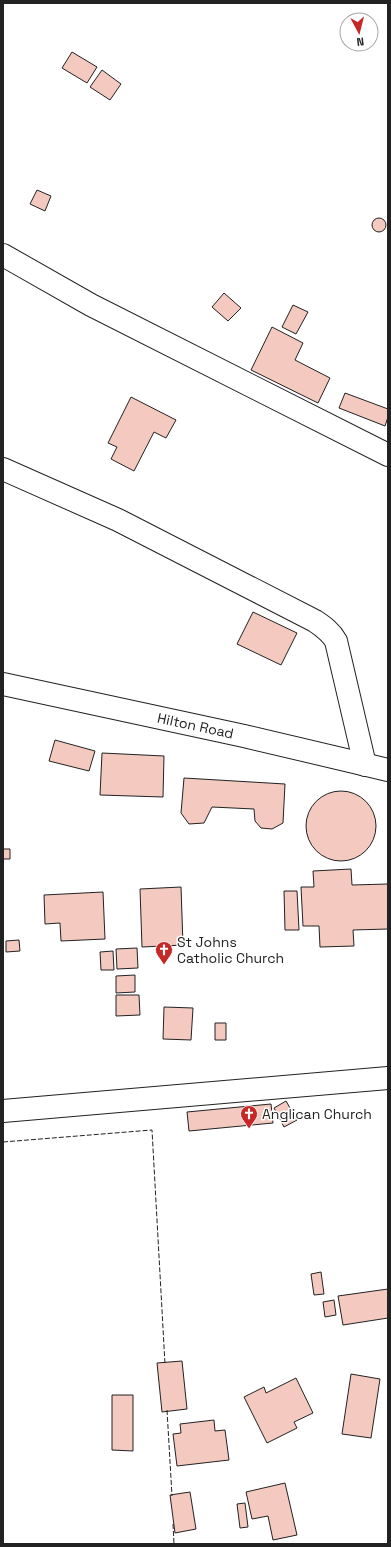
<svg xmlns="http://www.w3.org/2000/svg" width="391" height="1547" viewBox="0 0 391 1547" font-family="'Space Grotesk',sans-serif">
  <rect width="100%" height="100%" fill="#fff"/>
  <path fill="#f3c9c0" stroke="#222" d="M72,52l25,15 -10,16 -25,-15z
    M102,70l19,14 -11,16 -20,-13z
    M37,190l14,6 -6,15 -15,-7z
    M372 225a7 7 0 1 1 14 0a7 7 0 1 1-14 0Z
    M224,293l17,15 -13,13 -16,-14z
    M293,305l15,7 -12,22 -14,-7z
    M272,327l31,16 -8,17 35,18 -12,25 -67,-33z
    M345,393l43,16v8l-3,9 -46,-18z
    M131,397l45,23 -10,18 -12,-6 -20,39 -23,-12 6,-12 -9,-4z
    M253,612l44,21 -16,32 -44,-21z
    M55,740l40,11 -6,20 -40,-10z
    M102,753l62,3 -1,41 -63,-2z
    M184,778l101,6 -2,39 -11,6 -11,-1 -6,-7 -1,-12 -42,-2 -8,16 -15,1 -8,-11z
    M306 826a35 35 0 1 1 70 0a35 35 0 1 1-70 0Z
    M3,849h7v10h-7z
    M351,869l1,16 36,-1v45l-35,1 1,16 -34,1 -1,-21h-16l-2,-39h13l-1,-16z
    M181,887l2,58 -41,2 -2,-58z
    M284,891h13l2,39h-14z
    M103,892l2,47 -44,2 -1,-18 -15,1 -1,-29z
    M19,940l1,11 -14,1v-11z
    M137,948l1,20 -21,1 -1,-20z
    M113,951l1,19h-13l-1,-18z
    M135,975v17l-19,1v-17z
    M116,995h23l1,20 -24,1z
    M164,1007l29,1 -2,32 -28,-1z
    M215,1023h11v17h-11z
    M286,1101l11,19 -13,7 -10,-19z
    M271,1104l2,19 -84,8 -2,-19z
    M321,1272l3,22 -10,1 -3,-21z
    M388,1289v29l-45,7 -5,-29z
    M334,1300l2,15 -11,2 -2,-15z
    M182,1361l5,48 -25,3 -5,-49z
    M351,1374l29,5 -9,59 -29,-4z
    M296,1378l17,35 -19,9 3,6 -30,15 -23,-46 20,-10 2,6z
    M112,1395h21v56l-21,-1z
    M214,1420l1,11 10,-1 4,30 -52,6 -4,-32 8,-1 -1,-9z
    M285,1483l12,52 -24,5 -5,-24 -16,3 -6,-27z
    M190,1492l6,37 -21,4 -5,-38z
    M245,1503l3,24 -8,1 -3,-24z"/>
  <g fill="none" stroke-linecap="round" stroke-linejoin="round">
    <defs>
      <g id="minor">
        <path d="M3,255l88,50 297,150"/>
        <path d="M3,469l115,51 197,101c9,6 16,11 21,20l29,124"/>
        <path id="s1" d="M3,684l241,52 144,34"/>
      </g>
      <path id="tertiary" d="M3,1111l385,-33"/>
    </defs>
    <use href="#minor" stroke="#222" stroke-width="24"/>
    <use href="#tertiary" stroke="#222" stroke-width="24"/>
    <use href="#minor" stroke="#fff" stroke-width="22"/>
    <use href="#tertiary" stroke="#fff" stroke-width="22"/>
    <path stroke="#222" stroke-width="1" stroke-dasharray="5 2" stroke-linecap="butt" d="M3,1142l149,-12 13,234
      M167,1410l5,86
      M173,1524l1,20"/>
  </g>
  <defs>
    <symbol id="church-pin" viewBox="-11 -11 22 30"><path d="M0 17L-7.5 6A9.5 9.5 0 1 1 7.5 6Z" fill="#c62828" stroke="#fff"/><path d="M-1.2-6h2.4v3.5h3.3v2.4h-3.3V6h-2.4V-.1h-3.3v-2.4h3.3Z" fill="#fff"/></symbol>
  </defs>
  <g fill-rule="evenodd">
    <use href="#church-pin" x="154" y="940" width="20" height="27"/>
    <use href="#church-pin" x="239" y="1104" width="20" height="27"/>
  </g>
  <g text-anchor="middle" stroke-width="3" stroke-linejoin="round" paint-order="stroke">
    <g font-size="14" fill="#222" stroke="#fff">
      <text dy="5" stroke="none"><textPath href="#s1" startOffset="197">Hilton Road</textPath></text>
    </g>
    <g font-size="14" fill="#222" stroke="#fff" text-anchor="start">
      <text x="177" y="947">St Johns<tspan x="177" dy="16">Catholic Church</tspan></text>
      <text x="262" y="1119">Anglican Church</text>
    </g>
  </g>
  <rect width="391" height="1547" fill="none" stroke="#222222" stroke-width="8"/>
  <g transform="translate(359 32) rotate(173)"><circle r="19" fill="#ffffff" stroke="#a7a7a7"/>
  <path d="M0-3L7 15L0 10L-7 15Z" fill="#c62828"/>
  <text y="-6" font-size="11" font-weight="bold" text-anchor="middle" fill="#222222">N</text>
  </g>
</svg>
